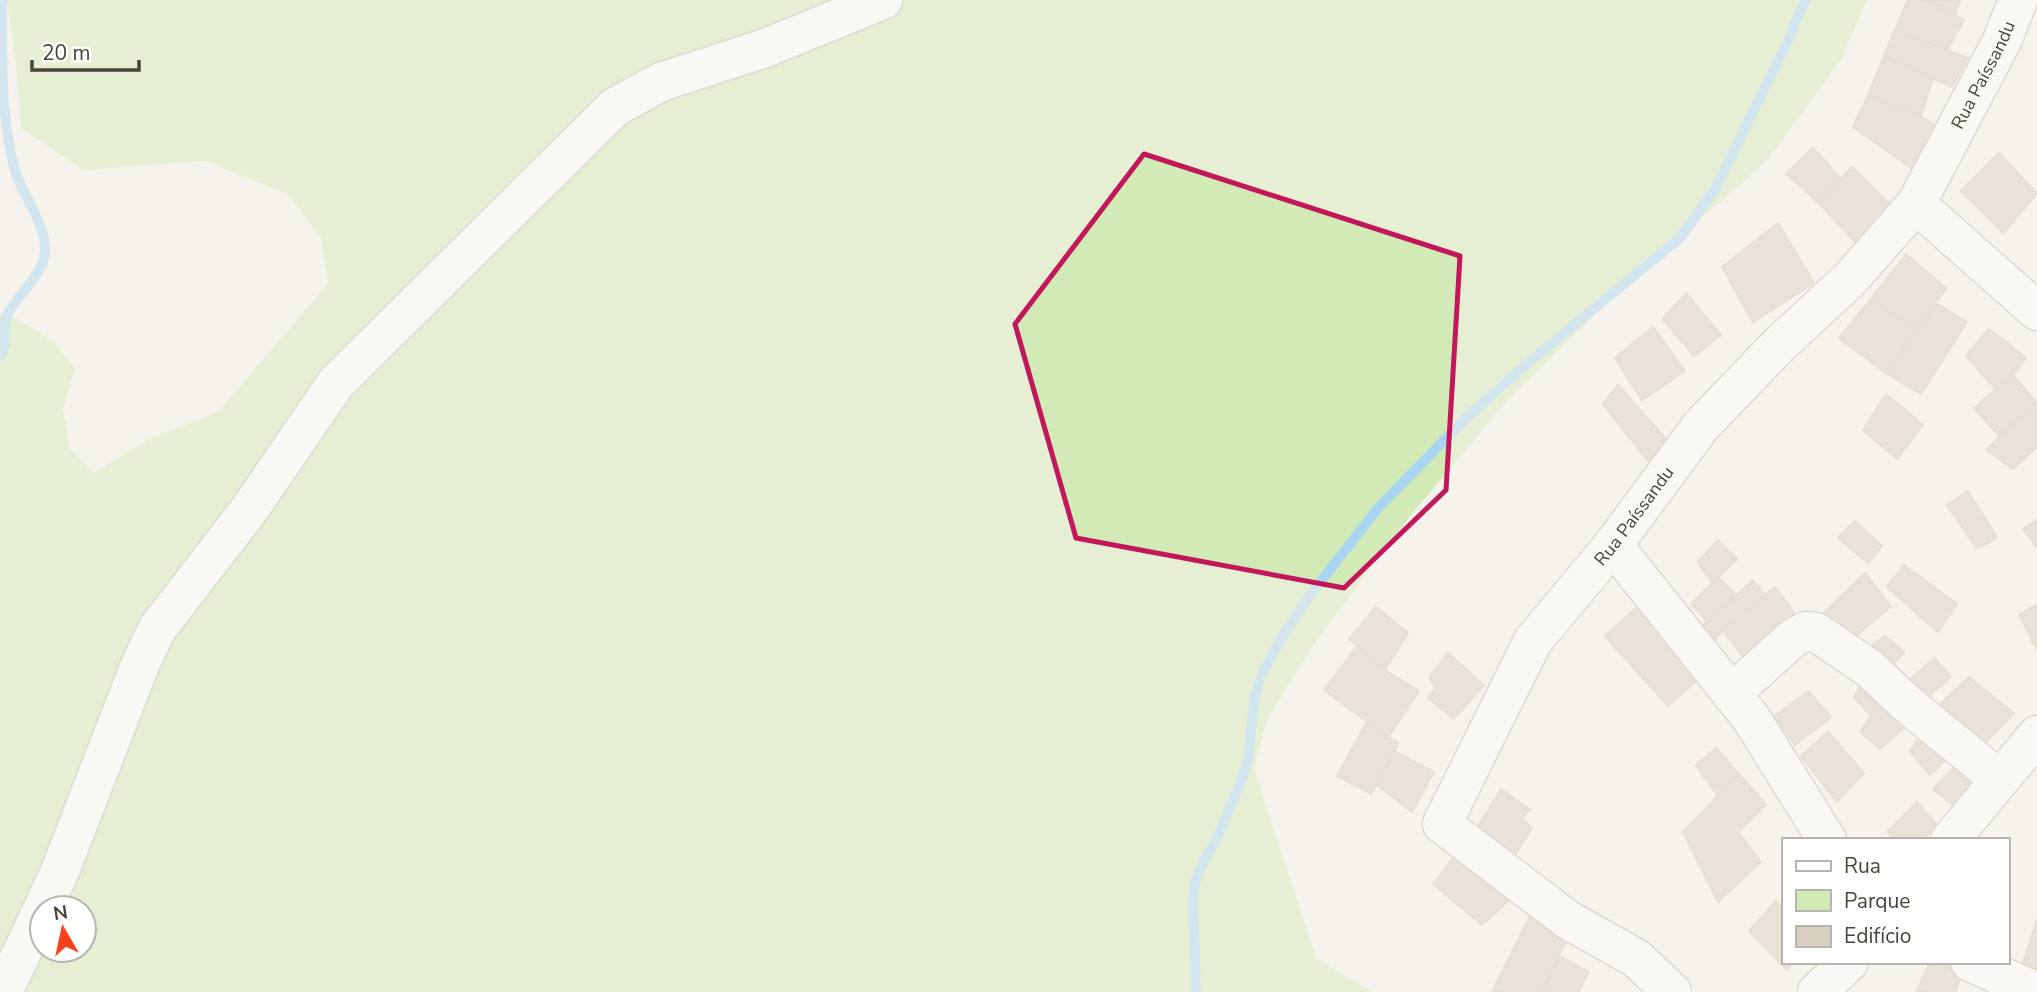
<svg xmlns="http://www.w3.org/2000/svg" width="2037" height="992" viewBox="0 0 2037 992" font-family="'Nunito Sans',sans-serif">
  <rect width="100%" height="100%" fill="#f6f3ec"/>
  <path fill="#d2eab5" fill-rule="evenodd" d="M7,0h1860l-26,60 -75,102 -137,119 -123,121 -95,113 -95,126 -49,78 -13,50 62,189 56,34h-1372v-679l15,5 39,24 21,27 -12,40 6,38 25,26 55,-34 69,-27 110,-128 -7,-46 -32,-43 -83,-34 -122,9 -63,-42 -5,-64zM42,908h42v42h-42z"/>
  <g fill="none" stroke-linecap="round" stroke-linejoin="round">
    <path stroke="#a9d4f2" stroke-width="10" d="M0,356c10,-13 1,-28 7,-41 8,-16 31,-37 36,-53 10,-31 -20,-64 -28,-91 -15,-56 -13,-113 -13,-171
      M1196,992l-3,-91 2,-18 6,-16 17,-31 22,-52 8,-25 7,-64 7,-21 16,-30 29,-45 72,-92 88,-90 61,-54 153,-126 34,-48 73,-148 17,-41"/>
  </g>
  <path fill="#d8cfc1" stroke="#d3c7b4" stroke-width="2" d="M1908,0h18l38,20 -17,30 -52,-20z
    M1926,0h34l-5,14z
    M1895,30l73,28 -16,29 -68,-31z
    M1884,56l49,22 -12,38 -53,-21z
    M1868,95l53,21 17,12 -25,41 -60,-42z
    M1813,148l28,31 -23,23 -32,-28z
    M1999,153l38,40 -34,40 -42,-42z
    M1852,167l40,39 -35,38 -39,-42z
    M1778,223l36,60 -61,39 -31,-55z
    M1906,254l40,34 -28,41 -48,-29z
    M1686,293l35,42 -27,21 -31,-37z
    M1870,300l48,29 -31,45 -48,-36z
    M1936,303l31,19 -46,72 -34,-20z
    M1653,327l32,44 -43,29 -27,-42z
    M1989,329l37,29 -13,17 -17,14 -30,-33z
    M2013,375l23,27 -36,35 -26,-29z
    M1618,385l50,56 -20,20 -45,-57z
    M1886,394l37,31 -26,34 -34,-29z
    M2036,402l1,45 -24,22 -27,-19z
    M1968,491l29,47 -20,11 -30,-44z
    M2037,520v28l-14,-19z
    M1855,521l27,25 -14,17 -30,-25z
    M1718,540l19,19 -25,24 -14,-21z
    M1904,565l53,39 -19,28 -51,-45z
    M1865,573l26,33 -42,36 -28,-26z
    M1718,577l18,18 -29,26 -16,-17z
    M1753,580l12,15 -42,35 -12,15 -12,-16z
    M1775,587l23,31 -52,43 -23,-31z
    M2037,604v46l-18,-35z
    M1376,607l32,26 -23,37 -36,-31z
    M1637,607l63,70 -32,29 -63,-70z
    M1885,636l19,16 -19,22 -23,-22z
    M1357,646l28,24 34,21 -31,46 -64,-47z
    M1448,653l36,32 -30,34 -26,-21 8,-10 -7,-10z
    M1935,658l16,19 -29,25 -15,-20z
    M1869,674l25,25 -23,17 -17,-19z
    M1969,677l45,36 -35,36 -43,-41z
    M1808,691l23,26 -36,28 -20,-29z
    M1885,705l21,21 -26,23 -20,-17 11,-16z
    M1367,722l31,21 -27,51 -34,-18z
    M1929,725l26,26 -25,24 -20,-24z
    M1828,732l36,41 -27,29 -36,-46z
    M1716,748l23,26 -21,22 -22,-31z
    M1394,751l40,21 -22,40 -36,-28z
    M1961,760l19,20 -23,28 -24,-19z
    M1739,774l27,31 -28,27 23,30 -43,40 -35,-70z
    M1501,789l29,21 -8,9 10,9 -22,35 -37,-28z
    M1917,802l20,23 -14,15h-26l-10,-8z
    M1454,857l56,42 -28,26 -49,-41z
    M1776,901l7,8v53h10l-6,8 -38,-39z
    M1530,916l35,27 -24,49h-49z
    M2037,920v50l-15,-4z
    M1559,956l30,16 -11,20h-37z
    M1930,962h7l25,9 -6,21h-40z"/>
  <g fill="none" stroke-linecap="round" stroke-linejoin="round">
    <defs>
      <g id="minor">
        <path d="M1916,204l121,107"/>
        <path d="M1613,545l138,173 76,122"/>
        <path d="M1731,694l62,-56 13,-7 10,1 54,37 36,34 93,76"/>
        <path d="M1950,840l87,-105"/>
        <path d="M43,908l17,-37 80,-206 17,-36 92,-119 87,-127 279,-276 46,-25 107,-35 115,-47"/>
        <path d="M1970,962l67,30"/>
        <path d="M3,992l39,-82"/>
        <path id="s1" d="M1672,992l-36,-34 -68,-38 -126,-96 91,-183 80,-96 88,-119 78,-81 72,-67 65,-74 86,-163 16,-41"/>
        <path d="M1817,992l32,-30"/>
      </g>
    </defs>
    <use href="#minor" stroke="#c2bbae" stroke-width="41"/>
    <use href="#minor" stroke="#fff" stroke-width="38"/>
  </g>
  <path d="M0 0H2037V992H0ZM1144,154l316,102 -14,234 -102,98 -268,-50 -61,-214z" fill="#f6f3ec" fill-opacity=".55" fill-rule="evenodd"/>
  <path fill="none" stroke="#c2185b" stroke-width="5" stroke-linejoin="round" d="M1144,154l316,102 -14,234 -102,98 -268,-50 -61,-214z"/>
  <g text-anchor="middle" stroke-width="7" stroke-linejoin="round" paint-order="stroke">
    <g font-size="18" fill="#4b4439" stroke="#fff">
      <text dy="6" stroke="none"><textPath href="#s1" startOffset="1218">Rua Paíssandu</textPath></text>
      <text dy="6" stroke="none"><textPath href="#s1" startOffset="651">Rua Paíssandu</textPath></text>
    </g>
  </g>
  <rect x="1782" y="838" width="228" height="126" fill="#ffffff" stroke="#b7b4b0" stroke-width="2"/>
  <rect x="1796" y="861" width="35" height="10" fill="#ffffff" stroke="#b7b4b0" stroke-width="2"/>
  <text x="1844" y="873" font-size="21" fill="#4b4439">Rua</text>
  <rect x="1796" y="890" width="35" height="21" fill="#d2eab5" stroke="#b7b4b0" stroke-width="2"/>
  <text x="1844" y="908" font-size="21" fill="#4b4439">Parque</text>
  <rect x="1796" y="926" width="35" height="21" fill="#d8cfc1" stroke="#b7b4b0" stroke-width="2"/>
  <text x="1844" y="943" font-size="21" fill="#4b4439">Edifício</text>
  <g transform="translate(63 929) rotate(351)"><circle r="33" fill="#ffffff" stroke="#b7b4b0" stroke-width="2"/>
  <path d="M0-5L12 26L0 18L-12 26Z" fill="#fc3f1d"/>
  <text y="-10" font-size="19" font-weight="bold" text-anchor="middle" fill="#4b4439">N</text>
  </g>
  <path d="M32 60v10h107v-10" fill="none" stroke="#4b4439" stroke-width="3.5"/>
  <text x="42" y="60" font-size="21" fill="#4b4439" stroke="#ffffff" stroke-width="5" paint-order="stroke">20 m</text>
</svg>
